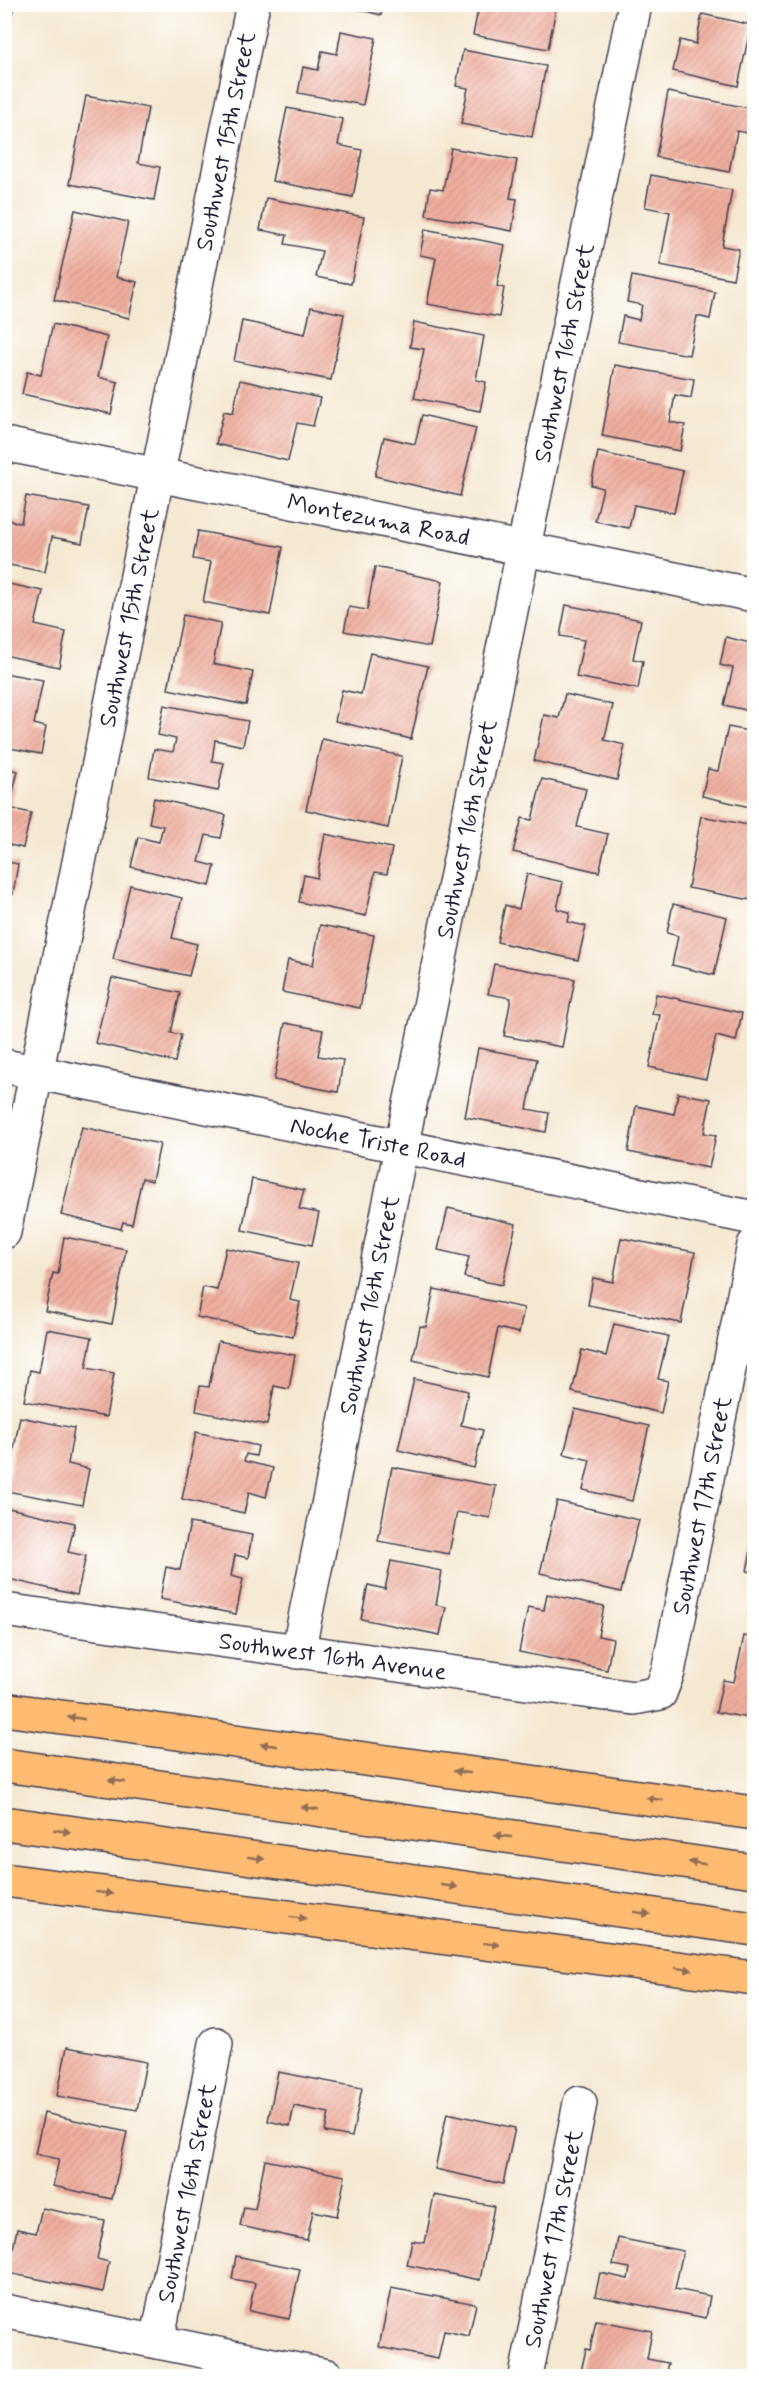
<svg xmlns="http://www.w3.org/2000/svg" width="759" height="2381" viewBox="0 0 759 2381" font-family="Mynerve,sans-serif">
  <defs>
    <pattern id="building-hatch" width="6" height="6" patternUnits="userSpaceOnUse" patternTransform="scale(1.5)"><rect width="6" height="6" fill="#f0af9e"/><path d="M-1 1l2-2M0 6l6-6M5 7l2-2" fill="none" stroke="#ce9689"/></pattern>
  </defs>
  <rect width="100%" height="100%" fill="#fff"/>
  <filter id="ink" filterUnits="userSpaceOnUse"><feTurbulence type="fractalNoise" baseFrequency=".0167" numOctaves="2"/><feDisplacementMap in="SourceGraphic" scale="12" xChannelSelector="R" yChannelSelector="G"/><feConvolveMatrix kernelMatrix="1 2 1 2 8 2 1 2 1" color-interpolation-filters="sRGB"/></filter>
  <filter id="wash" filterUnits="userSpaceOnUse"><feTurbulence type="fractalNoise" baseFrequency=".008" numOctaves="4" result="noise"/><feDisplacementMap in="SourceGraphic" scale="24" xChannelSelector="R" yChannelSelector="G"/><feGaussianBlur stdDeviation="1.35" result="paint"/><feColorMatrix in="noise" values="0 0 0 0 0 0 0 0 0 0 0 0 0 0 0 0 0 1.4 0 .05"/><feComposite in="paint" operator="in"/></filter>
  <g filter="url(#wash)">
    <rect width="100%" height="100%" fill="#f5e8d1"/>
    <g id="blocks">
      <path fill="url(#building-hatch)" d="M4,4l10,1 -9,39h-1z
        M339,4h45l-3,11z
        M496,4h61l-9,45 -75,-14 6,-30 16,3z
        M702,14l49,11 -13,61 -65,-15 7,-31 16,4z
        M341,31l35,7 -13,67 -65,-12 5,-26 15,3 4,-19 15,3z
        M463,50l83,16 -14,71 -71,-13 7,-36 -12,-2z
        M668,92l86,17v25l-17,-3 -8,41 -73,-15z
        M86,96l62,12 -10,55 22,4 -6,33 -85,-16z
        M287,108l56,11 -5,26 24,5 -9,47 -81,-16z
        M451,148l66,12 -7,38 7,1 -5,32 -86,-16 4,-27 13,2z
        M651,175l81,15 -10,56 17,3 -6,30 -73,-14 10,-53 -25,-5z
        M266,198l98,19 -13,67 -35,-7 6,-26 -37,-7 2,-9 -27,-5z
        M75,210l53,12 -12,55 21,5 -8,36 -75,-18z
        M425,229l80,16 -8,41 7,2 -5,29 -72,-13 9,-46 -16,-3z
        M632,276l83,16 -5,27 -13,-3 -8,39 -71,-13 5,-26 16,4 3,-15 -15,-3z
        M311,307l33,7 -13,66 -97,-19 8,-40 63,13z
        M414,322l70,14 -8,44 10,2 -6,29 -66,-13 10,-49 -14,-2z
        M53,324l54,13 -9,40 20,5 -7,32 -89,-20 5,-22 14,3z
        M615,365l79,14 -3,19 -16,-3 -5,27 15,3 -5,26 -78,-15z
        M240,380l80,18 -7,28 -16,-3 -9,38 -72,-17 8,-33 9,2z
        M422,415l54,13 -16,68 -85,-20 9,-39 31,7z
        M598,452l85,19 -9,42 -40,-8 -5,23 -34,-7 8,-33 -12,-3z
        M26,496l63,11 -7,36 -30,-6 -7,35 -41,-8v-26l4,-18 13,3z
        M198,531l85,16 -13,68 -67,-13 8,-40 -18,-3z
        M375,567l68,14 -13,66 -86,-16 5,-24 18,3z
        M4,583l39,8 -8,34 31,7 -7,35 -55,-12z
        M566,605l75,15 -8,39 10,2 -5,28 -62,-12 8,-37 -24,-4z
        M183,615l38,8 -8,41 40,8 -7,33 -78,-16z
        M726,637l28,7v68l-30,-7 9,-37 -13,-3z
        M370,653l58,13 -17,73 -76,-18 7,-31 19,4z
        M4,673l39,7 -9,44 12,3 -5,27 -37,-7z
        M565,694l48,11 -9,35 21,5 -8,35 -83,-19 10,-46 15,3z
        M164,705l84,16 -5,25 -28,-6 -3,21 12,2 -6,28 -69,-14 5,-28 19,3 3,-13 -18,-4z
        M728,727l26,5v76l-52,-12 6,-27 10,2z
        M322,739l80,17 -14,72 -82,-18z
        M5,768l13,3 -9,37 22,5 -8,35 -18,-4z
        M542,779l44,10 -9,38 31,7 -9,38 -86,-20 9,-34 10,2z
        M154,798l72,17 -5,23 -15,-3 -7,27 16,4 -5,20 -79,-19 7,-30 21,5 4,-16 -14,-3z
        M701,816l53,10v54l-3,20 -63,-12z
        M325,834l67,14 -5,26 -12,-2 -9,44 -67,-14 5,-27 13,3z
        M4,861l14,3 -5,30 -9,-2z
        M527,874l36,8 -6,27 13,3 -2,10 18,4 -8,34 -81,-18 8,-37 14,4z
        M130,885l52,13 -10,40 25,6 -8,32 -76,-17z
        M673,904l54,13 -13,58 -42,-10 6,-29 -11,-3z
        M320,925l54,10 -14,73 -78,-16 6,-32 25,5z
        M494,964l81,15 -13,68 -58,-11 7,-38 -23,-4z
        M112,978l68,15 -9,40 10,2 -6,27 -80,-19z
        M656,994l86,19 -6,28 -20,-5 -10,43 -57,-12 11,-52 -8,-1z
        M285,1023l38,7 -5,26 25,4 -5,32 -64,-12z
        M478,1048l59,11 -10,50 22,4 -3,19 -81,-15z
        M678,1093l33,6 -7,34 12,2 -7,33 -81,-16 8,-46 38,8z
        M82,1127l78,17 -8,37 -10,-3 -10,46 -9,-2 -2,7 -60,-14z
        M252,1179l52,11 -5,19 20,4 -7,32 -70,-15z
        M448,1208l68,16 -14,61 -38,-8 5,-20 -31,-7z
        M64,1237l62,12 -14,75 -67,-13 8,-38 5,1z
        M621,1238l74,14 -14,71 -93,-18 5,-27 20,4z
        M226,1248l72,15 -8,37 10,2 -7,35 -96,-20 6,-30 14,3z
        M434,1289l90,19 -5,25 -21,-5 -10,49 -75,-17 7,-34 6,1z
        M614,1324l54,12 -10,43 10,2 -7,32 -89,-21 10,-42 24,6z
        M47,1329l45,8 -6,31 28,5 -8,44 -82,-16 6,-31 9,2z
        M218,1341l77,14 -6,34 -15,-3 -7,39 -71,-14 4,-25 9,1z
        M414,1379l54,12 -7,34 22,5 -9,38 -76,-18z
        M575,1409l74,17 -17,75 -49,-11 7,-30 -26,-6z
        M20,1417l54,11 -6,36 21,5 -7,36 -76,-14z
        M196,1432l62,14 -2,10 -10,-2 -2,7 29,7 -7,29 -17,-5 -5,21 -62,-14z
        M392,1467l104,19 -6,32 -33,-6 -8,42 -71,-13z
        M557,1501l82,19 -18,72 -81,-19z
        M4,1507l71,16 -7,29 18,4 -9,39 -73,-17z
        M190,1523l62,12 -4,23 -13,-3 -4,21 12,3 -7,35 -76,-15 6,-32 14,3z
        M753,1540l1,1v31l-7,-1z
        M391,1561l51,10 -6,34 10,2 -6,28 -79,-16 7,-34 17,4z
        M753,1592h1v27l-6,-1z
        M547,1594l57,12 -6,30 15,3 -6,31 -88,-18 9,-45 16,3z
        M744,1636l10,2v81l-38,-7 7,-32 11,2z
        M67,2047l79,15 -9,48 -80,-14z
        M278,2072l84,16 -10,49 -27,-5 4,-19 -35,-7 -4,20 -22,-5z
        M44,2113l83,19 -15,67 -59,-13 6,-27 -24,-5z
        M447,2113l68,15 -12,56 -68,-15z
        M265,2160l80,16 -8,40 -24,-5 -6,29 -67,-14 4,-19 11,2z
        M434,2195l60,11 -14,74 -73,-15 5,-24 13,2z
        M42,2208l63,13 -8,38 12,3 -6,30 -95,-19 9,-44 19,4z
        M618,2238l65,13 -8,38 35,7 -4,22 -111,-22 5,-23 28,6 2,-11 -17,-3z
        M236,2256l64,13 -11,50 -40,-8 6,-28 -23,-4z
        M391,2288l85,16 -7,32 -25,-5 -6,28 -59,-12z
        M596,2320l56,11 -5,28 21,4 -3,13h-85l6,-27 4,1z"/>
    </g>
  </g>
  <g filter="url(#ink)">
    <use href="#blocks" fill-opacity="0" stroke="#424052" stroke-width="1.5"/>
    <g fill="none" stroke-linecap="round" stroke-linejoin="round">
      <defs>
        <g id="minor">
          <path id="s1" d="M4,444l750,151"/>
          <path id="s2" d="M4,1066l750,152"/>
          <path id="s3" d="M4,1232l249,-1228"/>
          <path id="s4" d="M4,1610l630,88 26,-5 8,-21 86,-427"/>
          <path id="s5" d="M298,1652l337,-1648"/>
          <path d="M4,2311l323,65"/>
          <path id="s6" d="M157,2342l59,-298"/>
          <path id="s7" d="M526,2376l54,-273"/>
        </g>
        <path id="highway" d="M4,1709l750,104
          M4,1765l750,106
          M4,1823l750,106
          M4,1880l750,98"/>
      </defs>
      <use href="#minor" stroke="#424052" stroke-width="36"/>
      <use href="#highway" stroke="#424052" stroke-width="36"/>
      <use href="#minor" stroke="#fff" stroke-width="33"/>
      <use href="#highway" stroke="#febb71" stroke-width="33"/>
    </g>
    <defs><path id="oneway-solid" d="M-6-.8H1V-3.2L6.5 0L1 3.2V.8H-6Z" transform="scale(1.5)"/></defs>
    <g fill="#906e56">
      <use href="#oneway-solid" transform="translate(76 1718) rotate(-172)"/>
      <use href="#oneway-solid" transform="translate(269 1745) rotate(-172)"/>
      <use href="#oneway-solid" transform="translate(462 1772) rotate(-172)"/>
      <use href="#oneway-solid" transform="translate(117 1781) rotate(-172)"/>
      <use href="#oneway-solid" transform="translate(655 1799) rotate(-172)"/>
      <use href="#oneway-solid" transform="translate(310 1808) rotate(-172)"/>
      <use href="#oneway-solid" transform="translate(62 1831) rotate(8)"/>
      <use href="#oneway-solid" transform="translate(503 1836) rotate(-172)"/>
      <use href="#oneway-solid" transform="translate(256 1858) rotate(8)"/>
      <use href="#oneway-solid" transform="translate(697 1863) rotate(-172)"/>
      <use href="#oneway-solid" transform="translate(449 1886) rotate(8)"/>
      <use href="#oneway-solid" transform="translate(104 1893) rotate(7)"/>
      <use href="#oneway-solid" transform="translate(642 1913) rotate(8)"/>
      <use href="#oneway-solid" transform="translate(298 1918) rotate(7)"/>
      <use href="#oneway-solid" transform="translate(491 1944) rotate(7)"/>
      <use href="#oneway-solid" transform="translate(684 1969) rotate(7)"/>
    </g>
  </g>
  <g text-anchor="middle" stroke-width="4.5" stroke-linejoin="round" paint-order="stroke">
    <g font-size="24" fill="#22223b" stroke="#fff">
      <text dy="8" stroke="none"><textPath href="#s3" startOffset="1113">Southwest 15th Street</textPath></text>
      <text dy="8" stroke="none"><textPath href="#s5" startOffset="1326">Southwest 16th Street</textPath></text>
      <text dy="8" stroke="none"><textPath href="#s1" startOffset="382">Montezuma Road</textPath></text>
      <text dy="8" stroke="none"><textPath href="#s3" startOffset="627">Southwest 15th Street</textPath></text>
      <text dy="8" stroke="none"><textPath href="#s5" startOffset="840">Southwest 16th Street</textPath></text>
      <text dy="8" stroke="none"><textPath href="#s2" startOffset="382">Noche Triste Road</textPath></text>
      <text dy="8" stroke="none"><textPath href="#s5" startOffset="354">Southwest 16th Street</textPath></text>
      <text dy="8" stroke="none"><textPath href="#s4" startOffset="855">Southwest 17th Street</textPath></text>
      <text dy="8" stroke="none"><textPath href="#s4" startOffset="332">Southwest 16th Avenue</textPath></text>
      <text dy="8" stroke="none"><textPath href="#s6" startOffset="152">Southwest 16th Street</textPath></text>
      <text dy="8" stroke="none"><textPath href="#s7" startOffset="140">Southwest 17th Street</textPath></text>
    </g>
  </g>
  <rect width="759" height="2381" fill="none" stroke="#fff" stroke-width="24"/>
</svg>
